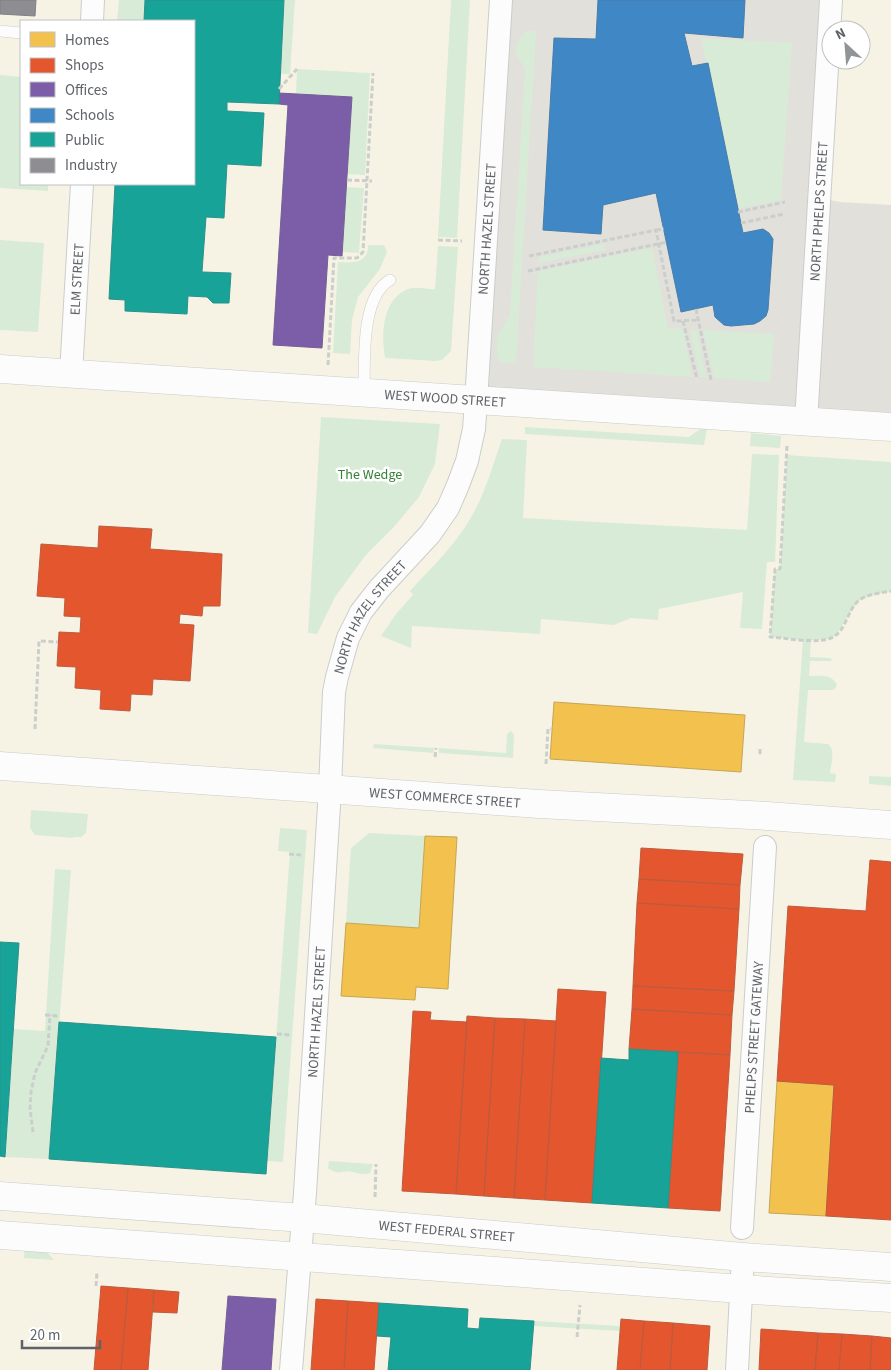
<svg xmlns="http://www.w3.org/2000/svg" width="891" height="1370" viewBox="0 0 891 1370" font-family="'Source Sans 3',sans-serif">
  <rect width="100%" height="100%" fill="#efeeea"/>
  <path fill="#f7f3e4" fill-rule="evenodd" d="M0,0h500l391,427v943h-891zM21,21h173v163h-173z
    M831,0h60v205l-51,-3 -21,-4zM831,30h30v30h-30z"/>
  <path fill="#e2e0da" d="M499,0h332l-11,198 20,4 51,3v222l-415,-26z"/>
  <path fill="#d8ebd6" d="M119,0h26l-1,21h-27z
    M284,0h11l-5,74h-10z
    M451,0h19l-13,238 -19,-1z
    M528,31h8l-20,332h-16c-4,-10 -5,-23 1,-33 4,-7 8,-10 9,-18l15,-244 -10,-15c1,-10 5,-16 13,-22z
    M701,38l91,5 -11,157 -43,9z
    M297,69l73,4 -5,102 -18,-1 5,-76 -56,-4z
    M0,75l21,2v107h27v7l-48,-3z
    M346,187l18,1 -5,65 -17,-1z
    M0,240l44,3 -6,89 -38,-2z
    M605,244v6l-67,13 1,-6z
    M368,245h16l3,7 -7,17 -22,28 -6,23 -2,34 -17,-1 5,-91c15,1 30,2 30,-17z
    M438,246l20,1 -7,104 -9,9 -7,1 -50,-3c-4,-23 -3,-59 23,-69 7,-3 19,0 27,0z
    M652,248l16,80 15,1 9,48 -159,-10 5,-96z
    M690,330h7l9,47h-6z
    M703,330l71,4 -4,48 -56,-4z
    M321,417l119,7 -5,40 -16,33 -26,31 -28,28 -30,41 -18,37 -9,-1z
    M525,427l164,10 11,-8h7l-3,16 -179,-11z
    M751,433l30,3 -1,12 -30,-2z
    M502,439l25,1 -4,78 224,12 5,-76 27,1 -4,107h-8l-5,67 -22,-1 3,-36 -84,17 -1,11 -27,-2 -17,7 -73,-6 -1,15 -128,-8 -1,22 -30,-12 15,-22 17,-19 -3,-4c20,-22 41,-42 57,-67 17,-26 25,-57 35,-85z
    M787,455l104,7v129l-22,5 -11,5 -22,34 -6,4 -19,1 -1,17 20,1 3,2 -3,1h-20l-1,15c11,0 23,-2 28,9l-2,4 -3,1h-24l-4,52 24,2c8,6 3,20 2,29l6,1 -1,8 -42,-2 10,-140 -33,-3 5,-68h5z
    M511,731l3,4 -1,23 -74,-5v-5l67,5 1,-19z
    M374,744l60,4 -1,5 -60,-5z
    M869,776l22,1v9l-22,-2z
    M31,810l57,4 -2,19 -5,4h-8v1l-38,-3 -5,-7z
    M280,828l27,2 -24,332 -16,-1 23,-309 -12,-1z
    M369,833l56,3 -6,92 -73,-5 5,-75z
    M55,869l16,1 -22,289 -44,-2 9,-128 31,2z
    M329,1161l44,3 -3,9c-7,2 -10,1 -17,-1 -11,-3 -12,5 -25,-4z
    M36,1240l18,20 -30,-2 1,-14z
    M534,1321l86,5v5l-87,-5z"/>
  <path fill="#f2c14e" stroke="#c6a556" d="M554,702l191,13 -4,57 -191,-13z
    M425,836l32,1 -9,152 -32,-2 -1,13 -74,-4 5,-73 73,5z
    M777,1081l57,4 -8,131 -57,-3z"/>
  <path fill="#e4572e" stroke="#bc5b3f" d="M99,526l53,3 -2,20 72,5 -2,52h-17l-1,10 -22,-2 -1,10 15,1 -4,56 -37,-2 -1,16 -21,-1 -1,17 -30,-2 1,-19 -26,-2 1,-21 -19,-1 2,-34 21,1 1,-16 -17,-1 1,-18 -28,-2 4,-52 57,4z
    M641,848l102,6 -3,31 -101,-6z
    M870,860l21,2v358l-65,-4 8,-131 -57,-4 11,-175 78,5z
    M639,879l101,6 -1,24 -102,-6z
    M637,903l102,6 -5,82 -101,-5z
    M633,986l101,5 -2,24 -100,-6z
    M558,989l48,3 -14,211 -47,-3z
    M632,1009l100,6 -2,40 -101,-6z
    M413,1011l18,1 -1,8 37,2 -11,172 -54,-3z
    M467,1016l28,2 -11,178 -28,-2z
    M495,1018l30,1 -11,179 -30,-2z
    M525,1019l31,2 -11,179 -31,-2z
    M678,1052l52,3 -10,156 -52,-3z
    M101,1286l27,2 -7,82h-27z
    M128,1288l26,2 -6,80h-27z
    M154,1290l25,2 -2,21 -24,-1z
    M316,1299l32,2 -4,69h-33z
    M348,1301l31,2 -5,67h-30z
    M621,1319l23,2 -4,49h-23z
    M644,1321l29,2 -3,47h-30z
    M673,1323l37,3 -3,44h-37z
    M761,1329l57,4 -3,37h-56z
    M818,1333l24,1 -3,36h-24z
    M842,1334l30,2 -2,34h-31z
    M872,1336l19,2v32h-21z"/>
  <path fill="#7b5ea7" stroke="#736094" d="M279,93l73,4 -10,159 -14,-1 -6,93 -49,-3 15,-240 -9,-1z
    M228,1296l48,3 -5,71h-49z"/>
  <path fill="#3f88c5" stroke="#497da9" d="M598,0h147l-2,38 -59,-5 8,33 16,-3 35,170 20,-4 6,4 4,6 -5,71 -2,6 -6,5 -6,3 -23,2 -7,-1 -9,-8 -2,-12 -32,7 -25,-119 -53,12 -2,29 -58,-4 11,-192 42,1z"/>
  <path fill="#17a398" stroke="#2d908a" d="M145,0h139l-5,104 -52,-2v9l37,2 -3,53 -34,-2 -3,54 -18,-1 -4,55 29,1 -2,30h-16l-6,-6 -19,-1 -1,18 -62,-3v-11l-16,-1 6,-115h79v-163h-50z
    M0,942l19,1 -14,214 -5,-1z
    M59,1022l217,15 -10,137 -217,-15z
    M629,1049l49,3 -10,156 -76,-5 9,-145 28,2z
    M379,1303l89,6 -1,19 12,1 1,-11 54,3 -4,49h-142l3,-33 -14,-1z"/>
  <path fill="#8d8d92" stroke="#7f8085" d="M0,0h36l-1,16 -35,-2z"/>
  <g fill="none" stroke-linecap="round" stroke-linejoin="round">
    <defs>
      <path id="lane" d="M0,31l21,2
        M364,393c1,-30 -4,-96 26,-113"/>
      <g id="street">
        <path d="M92,21l1,-21"/>
        <path id="s1" d="M71,374l11,-190"/>
        <path id="s2" d="M806,422l25,-422"/>
        <path id="s3" d="M742,1228l23,-381"/>
        <path id="s4" d="M291,1370l14,-177 25,-404 4,-97 3,-15 11,-39 13,-26 18,-23 51,-55 18,-26 10,-23 9,-24 7,-32 2,-28 25,-401"/>
        <path d="M737,1370l6,-113"/>
      </g>
      <g id="secondary">
        <path id="s5" d="M0,369l891,58"/>
        <path id="s6" d="M0,766l539,38 228,12 124,9"/>
        <path id="s7" d="M0,1196l303,22 440,39 148,10"/>
        <path d="M0,1235l769,56 122,7"/>
      </g>
    </defs>
    <use href="#lane" stroke="#cbcccc" stroke-width="12"/>
    <use href="#street" stroke="#cbcccc" stroke-width="24"/>
    <use href="#secondary" stroke="#cacacb" stroke-width="29"/>
    <path stroke="#cacfcc" stroke-width="3" stroke-dasharray="5 2.5" stroke-linecap="butt" d="M279,89l18,-20
      M347,180l25,1
      M738,212l47,-10
      M741,223l43,-9
      M656,230l8,-1
      M438,240l24,1
      M529,256l127,-26 18,91 24,-1
      M528,271l139,-29
      M696,309l15,71
      M683,321l14,58
      M328,365l6,-107h23l6,-6 10,-179
      M787,446l-7,123h-5l-5,68c16,1 47,7 61,1 15,-6 16,-27 27,-37 9,-7 22,-8 33,-10
      M35,729l4,-88 19,1
      M760,754v-6
      M435,757l1,-9
      M546,764l2,-35h4
      M289,854l12,1
      M45,1015l14,1
      M277,1034l14,1
      M33,1132l-3,-23 1,-17 4,-19 13,-27 2,-31
      M375,1197l1,-33
      M96,1286l1,-14
      M577,1337l3,-32"/>
    <use href="#lane" stroke="#fdfcfc" stroke-width="11"/>
    <use href="#street" stroke="#fdfcfc" stroke-width="22"/>
    <use href="#secondary" stroke="#fdfcfc" stroke-width="28"/>
  </g>
  <g text-anchor="middle" stroke-width="5" stroke-linejoin="round" paint-order="stroke">
    <g font-size="14" fill="#5f6368" stroke="#fff">
      <text dy="5" stroke="none"><textPath href="#s2" startOffset="211">NORTH PHELPS STREET</textPath></text>
      <text dy="5" stroke="none"><textPath href="#s4" startOffset="1184">NORTH HAZEL STREET</textPath></text>
      <text dy="5" stroke="none"><textPath href="#s1" startOffset="95">ELM STREET</textPath></text>
      <text dy="5" stroke="none"><textPath href="#s5" startOffset="446">WEST WOOD STREET</textPath></text>
      <text dy="5" stroke="none"><textPath href="#s4" startOffset="764">NORTH HAZEL STREET</textPath></text>
      <text dy="5" stroke="none"><textPath href="#s6" startOffset="446">WEST COMMERCE STREET</textPath></text>
      <text dy="5" stroke="none"><textPath href="#s4" startOffset="359">NORTH HAZEL STREET</textPath></text>
      <text dy="5" stroke="none"><textPath href="#s3" startOffset="191">PHELPS STREET GATEWAY</textPath></text>
      <text dy="5" stroke="none"><textPath href="#s7" startOffset="448">WEST FEDERAL STREET</textPath></text>
    </g>
    <g font-size="14" fill="#348238" stroke="#fff">
      <text x="370" y="479">The Wedge</text>
    </g>
  </g>
  <rect x="20" y="20" width="175" height="165" fill="#ffffff" stroke="#bfc1c3"/>
  <rect x="30" y="32" width="25" height="15" fill="#f2c14e" stroke="#bfc1c3"/>
  <text x="65" y="45" font-size="15" fill="#5f6368">Homes</text>
  <rect x="30" y="58" width="25" height="15" fill="#e4572e" stroke="#bfc1c3"/>
  <text x="65" y="70" font-size="15" fill="#5f6368">Shops</text>
  <rect x="30" y="82" width="25" height="15" fill="#7b5ea7" stroke="#bfc1c3"/>
  <text x="65" y="95" font-size="15" fill="#5f6368">Offices</text>
  <rect x="30" y="108" width="25" height="15" fill="#3f88c5" stroke="#bfc1c3"/>
  <text x="65" y="120" font-size="15" fill="#5f6368">Schools</text>
  <rect x="30" y="132" width="25" height="15" fill="#17a398" stroke="#bfc1c3"/>
  <text x="65" y="145" font-size="15" fill="#5f6368">Public</text>
  <rect x="30" y="158" width="25" height="15" fill="#8d8d92" stroke="#bfc1c3"/>
  <text x="65" y="170" font-size="15" fill="#5f6368">Industry</text>
  <g transform="translate(846 45) rotate(334)"><circle r="24" fill="#ffffff" stroke="#bfc1c3"/>
  <path d="M0-4L9 19L0 12L-9 19Z" fill="#919496"/>
  <text y="-8" font-size="14" font-weight="bold" text-anchor="middle" fill="#5f6368">N</text>
  </g>
  <path d="M22 1340v8h78v-8" fill="none" stroke="#5f6368" stroke-width="2.5"/>
  <text x="30" y="1340" font-size="15" fill="#5f6368" stroke="#ffffff" stroke-width="4" paint-order="stroke">20 m</text>
</svg>
